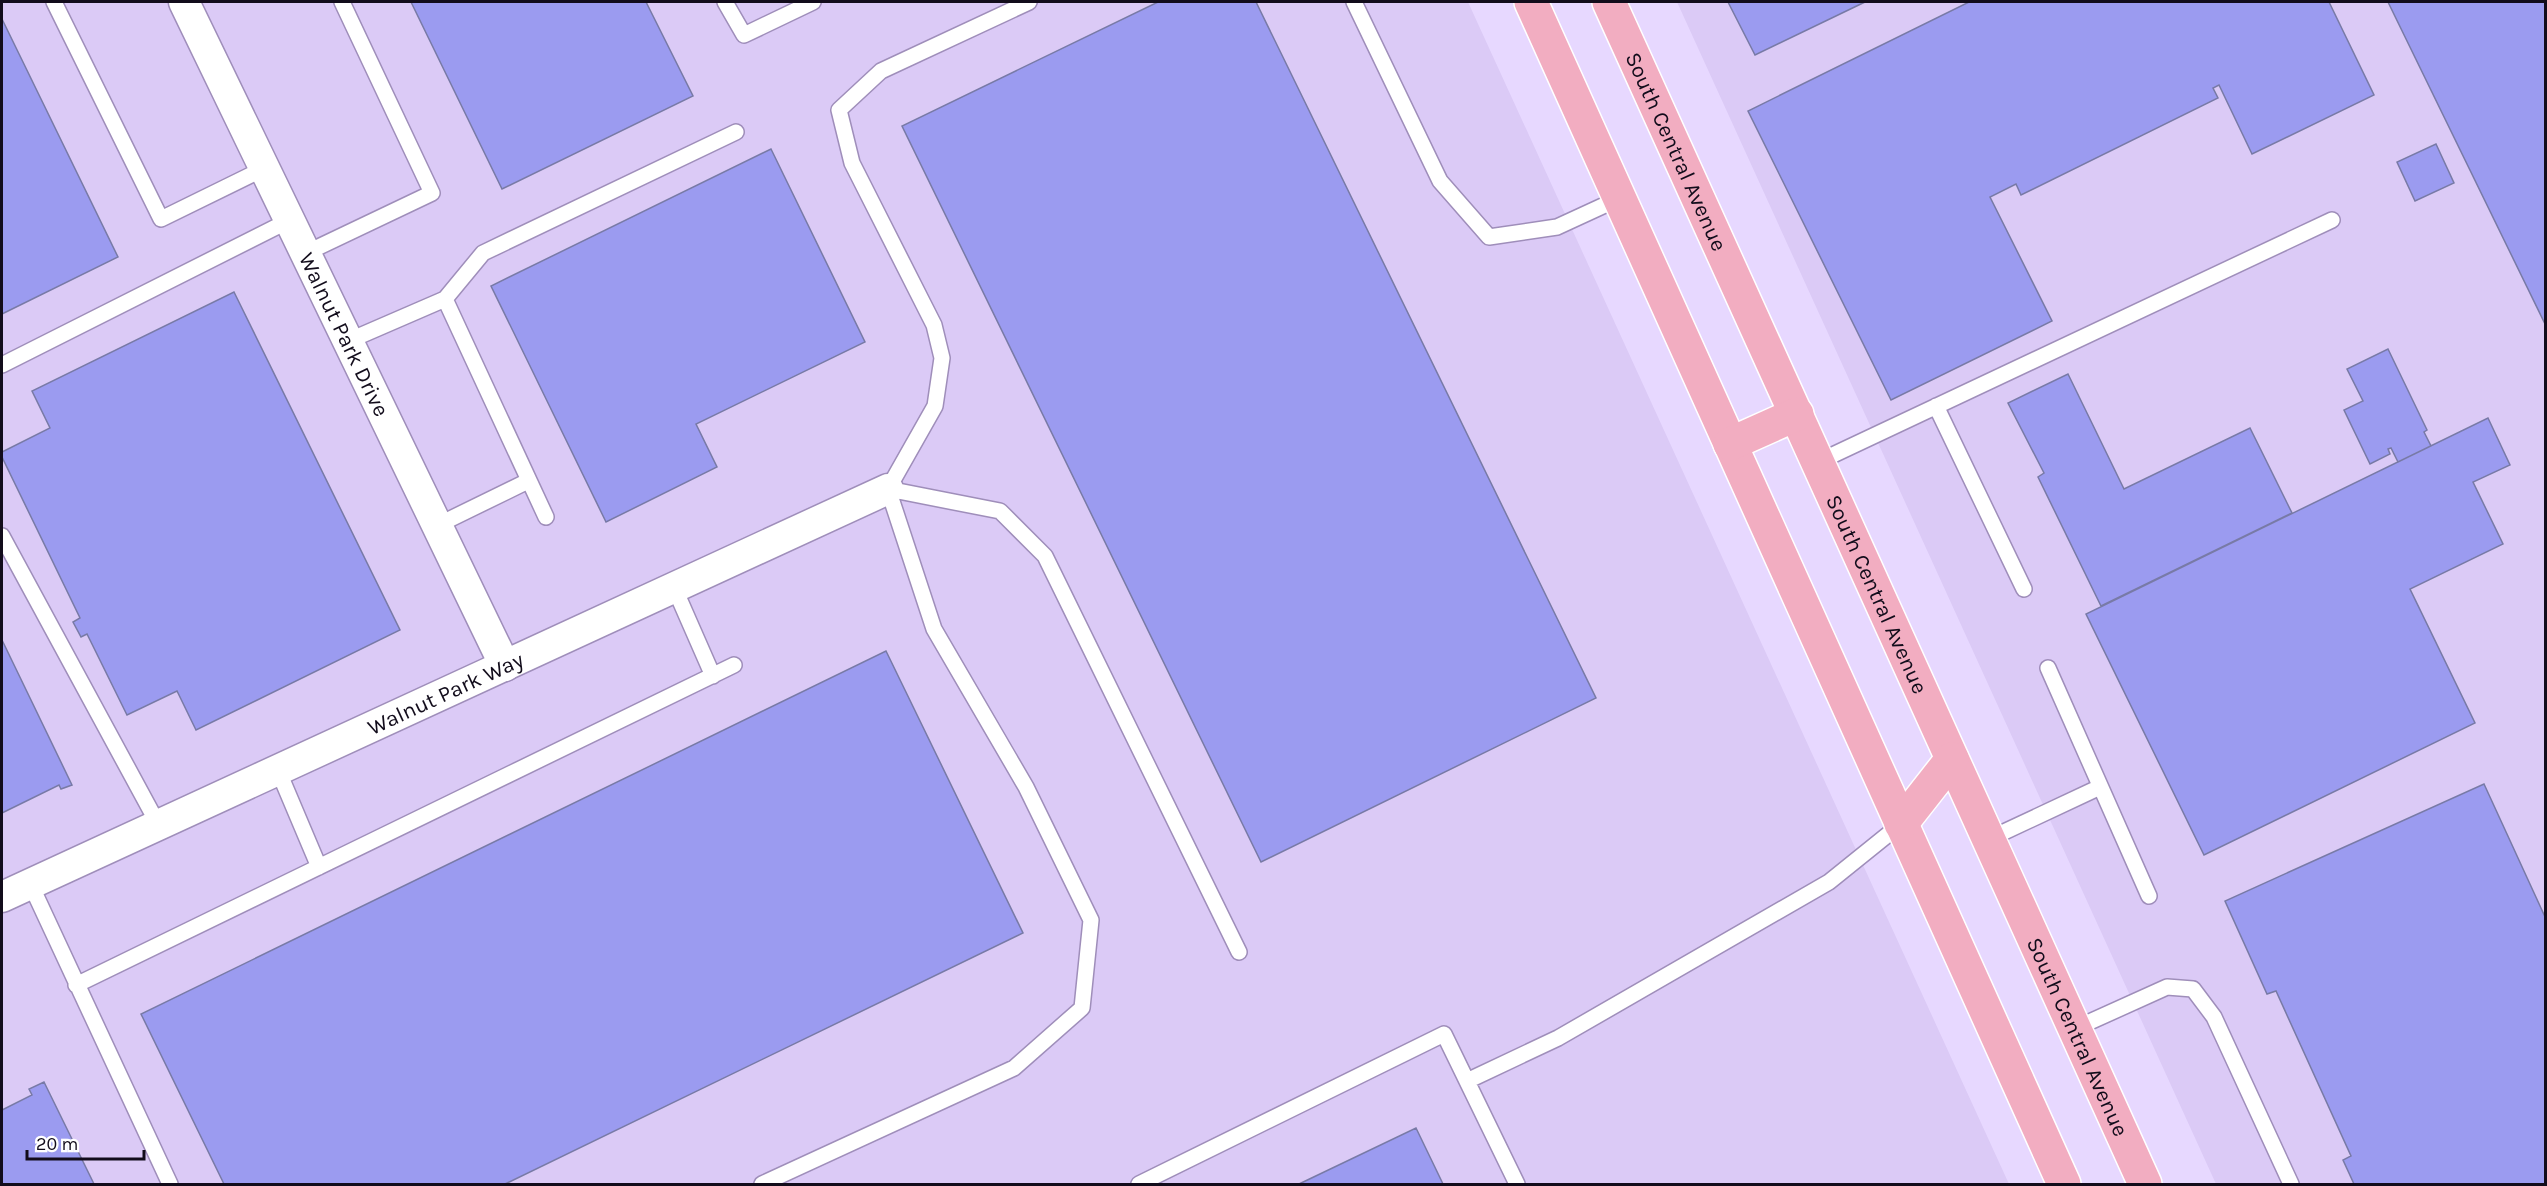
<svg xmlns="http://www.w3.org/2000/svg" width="2547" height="1186" viewBox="0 0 2547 1186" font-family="Karla,sans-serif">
  <rect width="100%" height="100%" fill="#e7d8ff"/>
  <path fill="#dbcaf6" d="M2,2h1466l541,1182h-2007z
    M1677,2h868v1182h-329z"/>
  <path fill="#9b9bf0" stroke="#787aa6" stroke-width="1.5" d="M411,2h235l47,94 -191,93z
    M1158,2h98l340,696 -335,164 -359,-736z
    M1728,2h137l-110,53z
    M1969,2h360l45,93 -122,59 -33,-69 -6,3 5,10 -197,97 -5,-11 -26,13 62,124 -161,79 -143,-289z
    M2388,2h158v324z
    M2,19l116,238 -116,57z
    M2436,144l18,39 -39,18 -18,-39z
    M771,149l94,193 -169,82 21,43 -111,55 -115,-236z
    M234,292l166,338 -204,100 -19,-39 -50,24 -40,-81 -6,3 -8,-15 7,-4 -78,-161v-5l48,-24 -18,-37z
    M2388,349l39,81 -3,2 7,14 -33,16 -7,-14 -3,1 2,5 -20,10 -26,-54 19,-9 -16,-32z
    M2068,374l56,115 126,-61 42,85 -191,93 -63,-129 6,-4 -36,-70z
    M2488,418l22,47 -37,17 30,62 -93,45 65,134 -271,132 -118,-241z
    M2,640l70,145 -11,4 -2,-4 -57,28z
    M886,651l137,282 -518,251h-281l-83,-170z
    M2484,784l62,135v265h-192l-11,-24 8,-4 -75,-165 -9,3 -42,-93z
    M44,1082l50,102h-92v-74l30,-15 -3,-6z
    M1416,1128l27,56h-144z"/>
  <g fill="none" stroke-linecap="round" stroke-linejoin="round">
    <defs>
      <path id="lane" d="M54,2l107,217 104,-51
        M725,2l19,33 69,-33
        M1354,2l86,179 49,56 68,-10 63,-29
        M306,253l126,-60 -90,-191
        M445,299l38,-46 253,-121
        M348,341l97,-42 101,218
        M2,365l288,-145
        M1936,406l88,183
        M1818,462l514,-242
        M888,489l112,22 45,45 194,396
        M438,525l90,-44
        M2,536l156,288
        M674,587l39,89
        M2048,668l101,228
        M278,770l41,97
        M1989,839l111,-52
        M30,883l140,301
        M76,985l658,-320
        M2074,1029l93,-42 26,2 21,28 77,167
        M1467,1081l91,-43 271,-156 72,-58
        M762,1184l252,-116 68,-60 9,-88 -65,-133 -92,-158 -46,-140 47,-83 7,-48 -8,-33 -82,-162 -13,-53 42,-39 148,-69
        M1139,1184l305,-150 73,150"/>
      <g id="street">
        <path id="s1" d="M184,2l321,664"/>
        <path id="s2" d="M2,897l886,-408"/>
      </g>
      <g id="primary">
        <path d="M1531,2l533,1182"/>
        <path id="s3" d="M1609,2l536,1182"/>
        <path d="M1730,444l67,-30"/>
        <path d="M1901,824l51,-65"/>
      </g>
    </defs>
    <use href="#lane" stroke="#9f8eba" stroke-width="18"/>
    <use href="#street" stroke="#9f8eba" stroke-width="33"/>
    <use href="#primary" stroke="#fff" stroke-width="36"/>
    <use href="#lane" stroke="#fff" stroke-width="15"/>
    <use href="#street" stroke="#fff" stroke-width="30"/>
    <use href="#primary" stroke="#f2adc1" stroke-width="33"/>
  </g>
  <g text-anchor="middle" stroke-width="4.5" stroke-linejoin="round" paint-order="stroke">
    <g font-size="22" fill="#120c1b" stroke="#fff">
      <text dy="8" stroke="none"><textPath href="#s3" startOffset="164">South Central Avenue</textPath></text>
      <text dy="8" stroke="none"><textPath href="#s1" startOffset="369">Walnut Park Drive</textPath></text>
      <text dy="8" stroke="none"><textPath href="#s3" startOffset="650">South Central Avenue</textPath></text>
      <text dy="8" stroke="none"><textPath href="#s2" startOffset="488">Walnut Park Way</textPath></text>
      <text dy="8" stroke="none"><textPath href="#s3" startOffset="1136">South Central Avenue</textPath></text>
    </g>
  </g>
  <rect width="2547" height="1186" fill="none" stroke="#120c1b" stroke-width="6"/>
  <path d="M27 1150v9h117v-9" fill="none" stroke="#120c1b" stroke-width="3"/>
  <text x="36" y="1150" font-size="18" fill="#120c1b" stroke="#ffffff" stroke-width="4.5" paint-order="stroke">20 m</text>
</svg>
